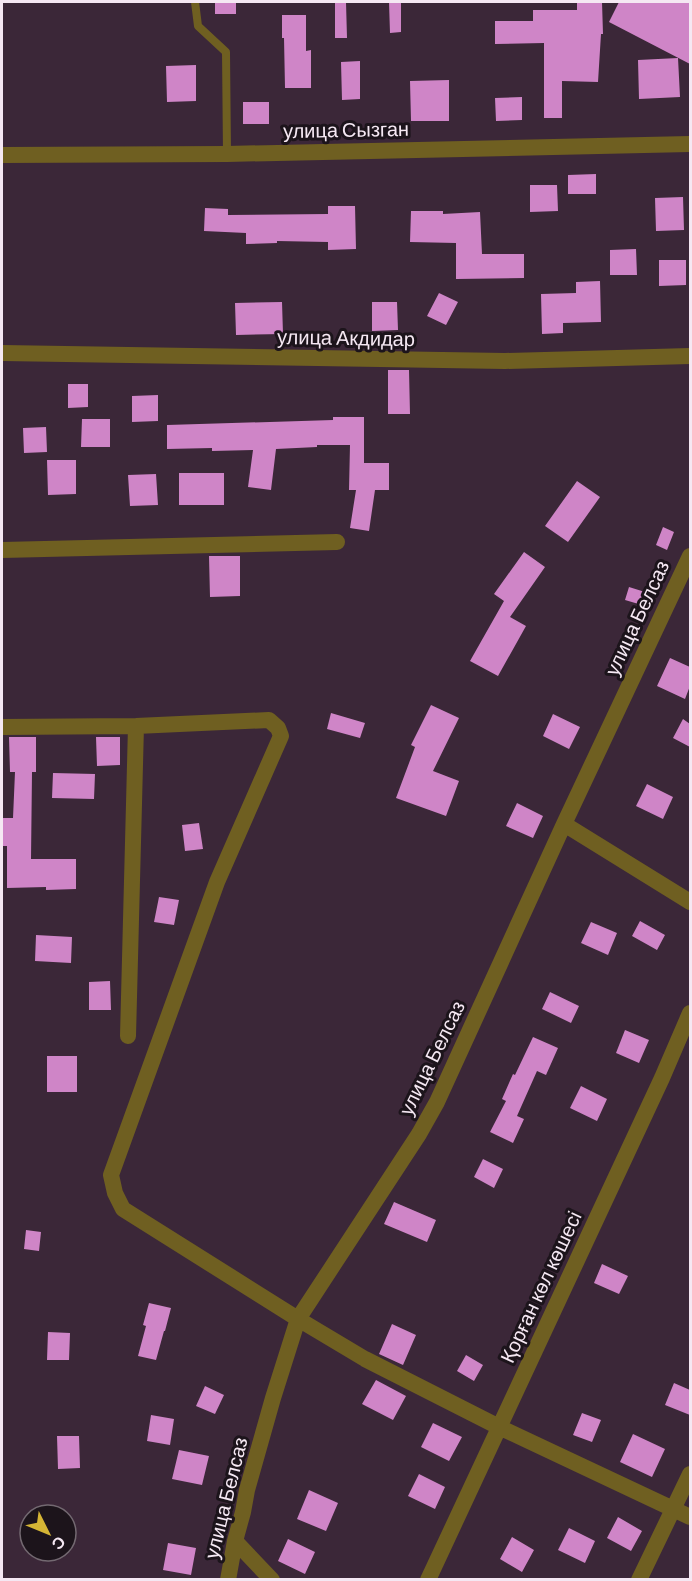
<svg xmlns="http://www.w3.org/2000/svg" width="692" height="1581" viewBox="0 0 692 1581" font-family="Barlow,sans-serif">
  <rect width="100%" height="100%" fill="#3b2738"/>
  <path fill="#cf85c7" d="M215,2h21v12h-21z
    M335,2h11l1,36h-12z
    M389,2h12v30l-11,1z
    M577,2h25l1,32h-2l-3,48 -36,-1v37h-18v-75l-49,1v-23h38v-11h44z
    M619,2h71v62l-81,-42z
    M282,15h24v36l5,-1v38h-26l-1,-50h-2z
    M678,58l2,39 -41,2 -1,-39z
    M360,61v38l-18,1 -1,-38z
    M196,65v36l-29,1 -1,-36z
    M449,80v41h-38l-1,-40z
    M522,97v23l-26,1 -1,-23z
    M243,102h26v22h-26z
    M596,174v20h-28v-19z
    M530,185h27l1,26 -28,1z
    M683,197l1,33 -28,1 -1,-33z
    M328,206h27l1,43 -28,1v-8l-51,-1v2l-31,1v-11l-42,-2 1,-23 23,1v6l100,-1z
    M411,211h32v3l37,-2 2,42h42v24l-68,1v-36l-46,-1z
    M636,249l1,26h-27v-25z
    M659,260h27v25l-27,1z
    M600,281l1,41 -38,1v10l-21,1 -1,-40 35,-1v-11z
    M439,293l19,9 -12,23 -19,-9z
    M282,302l1,32 -47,1 -1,-32z
    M372,302h25l1,28 -26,1z
    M388,370h21l1,44h-22z
    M68,384h20v23l-20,1z
    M158,395v26l-26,1v-26z
    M333,417h31v46h25v27h-14l-6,41 -19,-3 6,-38h-7l1,-45h-33v2l-41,2 -5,41 -23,-3 5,-37 -41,1v-3l-45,1v-24l166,-5z
    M82,419h28v28h-29z
    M46,427l1,25 -23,1 -1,-25z
    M47,460h29v34l-28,1z
    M179,473h45v32h-45z
    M156,474l2,31 -28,1 -2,-31z
    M577,481l23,16 -32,45 -23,-16z
    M663,527l11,5 -7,18 -11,-5z
    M524,552l21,15 -35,50 16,9 -28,50 -28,-15 34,-60 -10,-7z
    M209,556h31v40l-30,1z
    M629,587l16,5 -3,13 -17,-5z
    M670,658l20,9v19l-5,13 -28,-13z
    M431,705l28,13 -26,53 26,10 -13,35 -50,-18 19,-51 -4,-2z
    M331,713l34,10 -5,15 -33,-9z
    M553,714l27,13 -11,22 -26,-13z
    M683,719l7,5v23l-17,-9z
    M9,737h27v35h-4l-1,87h45v30l-30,1v-3l-39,1v-42h-5v-28h11l2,-46h-5z
    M96,737h24v28l-23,1z
    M53,773l42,1 -1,25 -42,-1z
    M647,784l26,13 -10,22 -27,-13z
    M517,803l26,13 -10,22 -27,-12z
    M199,823l4,26 -18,2 -3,-26z
    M159,897l20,3 -5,25 -20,-3z
    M640,921l25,14 -8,15 -25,-14z
    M591,922l26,11 -9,22 -27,-12z
    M36,935l36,2 -1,26 -36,-2z
    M110,981l1,29h-22v-28z
    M550,992l29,14 -8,17 -29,-14z
    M625,1030l24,10 -10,23 -23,-10z
    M533,1037l25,11 -12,27 -9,-4 -20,45 7,3 -11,24 -23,-11 16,-31 -4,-2 11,-25 2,1z
    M47,1056h30v36h-30z
    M581,1086l26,13 -10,22 -27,-13z
    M483,1159l20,10 -9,19 -20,-11z
    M394,1202l42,18 -9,22 -43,-18z
    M26,1230l15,2 -2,19 -15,-2z
    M602,1264l26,12 -9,18 -25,-11z
    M149,1303l22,5 -6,23h-1l-8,29 -18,-4 8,-30 -3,-1z
    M392,1324l24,11 -13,30 -24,-11z
    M48,1332l22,1 -1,27h-22z
    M466,1355l17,10 -9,16 -17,-10z
    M376,1380l30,16 -13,24 -31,-16z
    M674,1383l16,7v25l-25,-10z
    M205,1386l19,9 -9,19 -19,-8z
    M582,1413l19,7 -9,22 -19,-7z
    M151,1415l23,4 -4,26 -23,-4z
    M433,1423l29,14 -13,24 -28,-14z
    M633,1434l32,15 -13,28 -32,-15z
    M57,1436h22l1,32 -22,1z
    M179,1450l30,6 -7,29 -30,-6z
    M419,1474l26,13 -10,22 -27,-13z
    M309,1490l29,13 -12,28 -29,-12z
    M618,1517l24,14 -11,20 -24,-13z
    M569,1528l26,13 -10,22 -27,-13z
    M512,1537l22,13 -12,22 -22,-13z
    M288,1539l27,13 -10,22 -27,-13z
    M168,1543l28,5 -5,27 -28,-5z"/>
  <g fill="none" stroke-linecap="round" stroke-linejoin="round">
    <path stroke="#6f5f21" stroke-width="8" d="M195,2l3,24 28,26 1,102"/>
    <path stroke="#6f5f21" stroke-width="16" d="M2,155l225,-1 463,-10
      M2,353l503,8 185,-5
      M2,550l335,-8
      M2,727l134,-1 133,-6 9,8 3,8 -64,146 -106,293 4,18 8,16 175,110 67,40 134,68 191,90
      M564,824l126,78
      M128,1036l8,-310
      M235,1541l37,39
      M228,1580l7,-39 8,-29 4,-22 26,-92 25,-79 121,-185 18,-32 127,-278 126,-268
      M428,1580l234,-502 28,-65
      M639,1580l51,-106"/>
  </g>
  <g text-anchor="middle" stroke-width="6" stroke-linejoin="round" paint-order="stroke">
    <g font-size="20" fill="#f5e8f3" stroke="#1c141b">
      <text transform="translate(346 130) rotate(-1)" y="7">улица Сызган</text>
      <text transform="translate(346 338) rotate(1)" y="7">улица Акдидар</text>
      <text transform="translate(637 618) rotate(-65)" y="7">улица Белсаз</text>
      <text transform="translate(432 1058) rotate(-64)" y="7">улица Белсаз</text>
      <text transform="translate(541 1287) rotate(-65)" y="7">Қорған көл көшесі</text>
      <text transform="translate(226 1498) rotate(-76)" y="7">улица Белсаз</text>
    </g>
  </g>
  <rect width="692" height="1581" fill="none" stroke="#f5e8f3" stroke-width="6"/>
  <g transform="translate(48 1533) rotate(133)"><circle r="28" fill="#1c141b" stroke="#736971" stroke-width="1.5"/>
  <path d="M0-4.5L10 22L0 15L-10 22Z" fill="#d5b535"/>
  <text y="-9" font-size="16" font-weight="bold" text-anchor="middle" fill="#f5e8f3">С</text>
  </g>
</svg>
